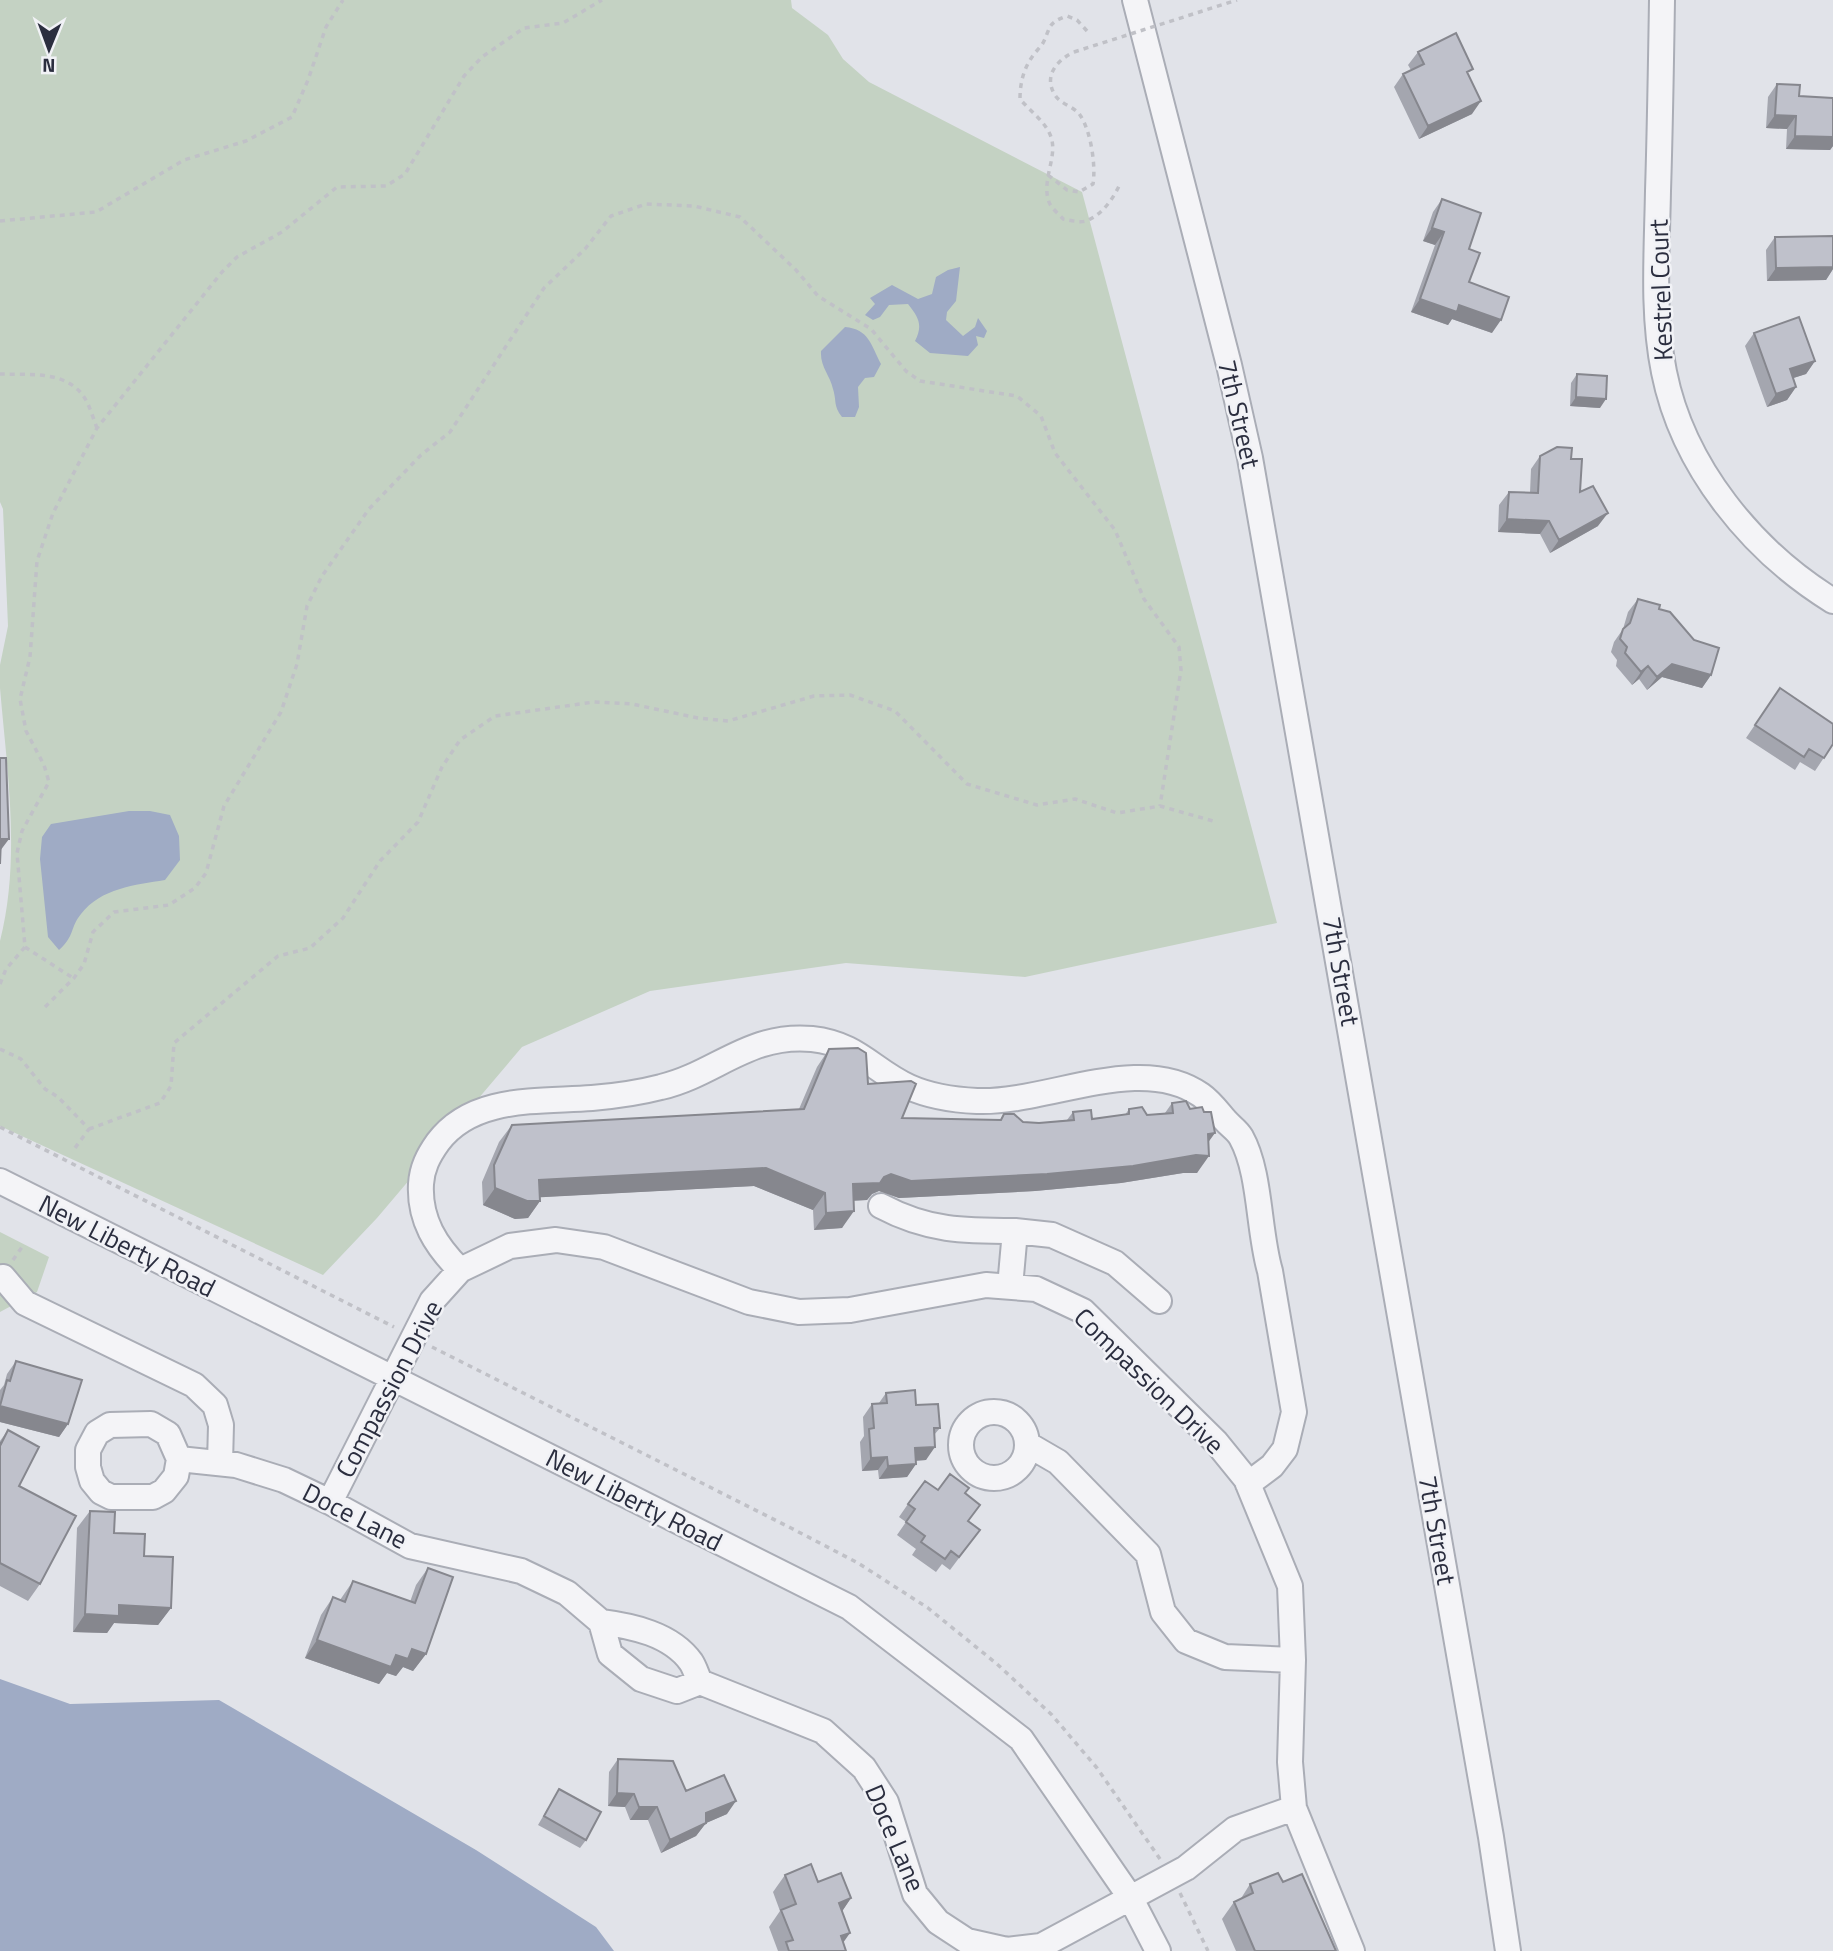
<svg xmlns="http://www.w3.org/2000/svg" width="1833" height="1951" viewBox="0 0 1833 1951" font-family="'Titillium Web',sans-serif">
  <rect width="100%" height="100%" fill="#e1e3e9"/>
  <path fill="#c4d2c3" d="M0,0h791l1,8 36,27 15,24 26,23 213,110 195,731 -252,54 -179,-14 -196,28 -128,56 -145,171 -54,57 -323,-149v-185c21,-83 7,-170 0,-253v-23l8,-39 -5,-117 -3,-7z
    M0,1232l49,25 -12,35 -37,20z"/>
  <path fill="#9fabc5" d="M960,267l-4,34 -9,11 -1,8 17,16 12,-9 3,-9 9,13 -3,7 -8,-2 2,9 -10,11 -38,-3 -15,-12c8,-16 4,-23 -7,-37l-19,1 -9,12 -7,3 -8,-5 10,-11 -5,-6 22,-13 26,14 14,-5 4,-17 12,-7z
    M845,327c24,2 26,18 36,37l-7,13 -9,1 -7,9 1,20 -4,10h-13c-9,-12 -5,-15 -9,-28 -3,-14 -13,-22 -12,-38z
    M129,811h21l20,4 9,21 1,24 -15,20c-30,5 -64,8 -84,34 -11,13 -6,22 -22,36l-11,-13 -8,-78 2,-22 9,-13z
    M0,1679l70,25 149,-4 257,150 120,77 18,24h-614z"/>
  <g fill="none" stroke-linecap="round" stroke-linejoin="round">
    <defs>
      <path id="minor" d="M1135,0l94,365 21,93 241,1379 17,114
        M1662,0c-1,64 -2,128 -4,191 -1,60 -6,122 6,181 19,95 88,179 169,229
        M0,1181l849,426 172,132 109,158 28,54
        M881,1206c47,25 83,25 134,25
        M460,1270c-24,-24 -41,-50 -39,-86 1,-16 7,-28 17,-42 35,-47 102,-40 154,-44 24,-2 46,-5 69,-11 55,-13 88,-54 151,-48 46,5 60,31 97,48 20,9 46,13 68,14 69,3 163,-49 224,-6 10,7 17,17 24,25 5,6 12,10 16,17 20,36 17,93 29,134l24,141 -9,37 -13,17 -24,18
        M3,1277l22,26 169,82 21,20 6,20 -1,38
        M1010,1287l5,-56 37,4 63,28 44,38
        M961 1445a33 33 0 1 1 66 0a33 33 0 1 1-66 0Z
        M151,1424l17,10 11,25 -3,17 -12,15 -11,6h-42l-10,-5 -9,-11 -4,-14v-17l9,-17 13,-8z
        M1027,1444l31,18 90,92 15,58 23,29 39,16 68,3
        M179,1459l57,6 48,15 46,22 80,44 111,25 46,22 34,29
        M330,1502l102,-201 28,-31 50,-24 46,-6 48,7 145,55 50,10 51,-2 136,-25 50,4 47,22 133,131 30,37 44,107 3,74 -3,102 4,46 58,143
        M700,1682c-3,-6 -5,-14 -9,-20 -20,-28 -59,-36 -90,-40l9,32 31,25 36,12 23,-9 123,49 41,37 22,34 29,92 23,28 29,19 40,9 34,-4 145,-78 49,-39 59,-21"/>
    </defs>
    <use href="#minor" stroke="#aaadb6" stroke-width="28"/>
    <path stroke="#c0c1c7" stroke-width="3.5" stroke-dasharray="5 5" stroke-linecap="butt" d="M1087,31l-10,-11 -10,-4c-20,7 -16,11 -24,27 -3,5 -8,9 -11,14 -9,13 -12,27 -12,42 10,12 26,23 31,38 7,20 -10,43 -2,65 2,6 10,12 14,17 7,1 16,4 23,2 16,-6 27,-22 34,-37
      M1048,175l19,15 12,2 14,-8c3,-18 -2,-53 -13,-69 -5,-8 -20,-11 -25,-20 -12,-19 2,-35 19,-43
      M0,221l96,-9 88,-52 62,-19 46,-24 16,-37 18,-53 17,-27
      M0,374c28,1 66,-4 84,23 6,9 9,21 13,31
      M25,947l48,31
      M0,984l6,-15 19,-22 -8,-94 5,-22 27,-49 -5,-17 -18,-34 -6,-32 10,-42 7,-96 16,-48 44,-85 125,-156 15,-15 45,-25 55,-45 49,-1 19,-12 59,-98 18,-19 42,-29 39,-5 39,-23
      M45,1007l29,-29 10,-14 9,-32 21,-20 55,-7 26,-17 11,-15 18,-67 57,-94 16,-48 10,-58 15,-30 47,-67 52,-54 29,-23 94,-144 41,-39 26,-33 35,-12 48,2 46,11 56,53 22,26 53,33 35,42 14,10 97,15 24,20 14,37 60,77 29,69 35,48 2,23 -21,136
      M0,1049l21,10 24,30 13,8 31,32 -17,23
      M0,1127l394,200
      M89,1129l71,-26 11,-17 3,-43 104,-87 32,-8 33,-30 37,-57 38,-39 24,-55 18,-27 35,-24 99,-14 38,2 66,14 30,3 86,-25 36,-1 45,16 72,73 70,21 38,-6 42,14 43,-7 53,15
      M13,1260l9,-13
      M432,1347l359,181 67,35 70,45 69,56 55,51 45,53 63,91
      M1180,1893l28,58"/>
    <use href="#minor" stroke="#f4f4f7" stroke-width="24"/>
    <path stroke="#c0c1c7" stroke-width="3.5" stroke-dasharray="5 5" stroke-linecap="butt" d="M1074,52l163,-52"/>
  </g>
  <path fill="#a4a6af" d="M1418,52l51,23 3,39 -53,25 -25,-52 9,-13 8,-4 -3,-5z
    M1777,84l22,12 34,2v48l-3,4 -44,-1 1,-20 -21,-1 2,-31z
    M1442,199l27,50v33l23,51 -40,-14 -4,6 -37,-13 24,-67 -12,-4 10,-29z
    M1833,236v33l-7,11 -59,1 -1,-31 9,-13z
    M1754,333l61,28 -9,13 -13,4 3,9 -9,13 -20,7 -22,-61z
    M1577,374l23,34 -30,-2 1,-23z
    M1540,456l31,3 9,33 18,34 -48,27 -10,-19 -42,-2 1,-27 10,-13 21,1 1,-24z
    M1638,599l21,10 52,66 -9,13 -40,-11 -15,13 -8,-11 -7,6 -16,-19 1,-6 -6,-8 3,-10 9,-13 5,-17z
    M1780,688l53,56 -18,27 -15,-9 -5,8 -49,-32z
    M829,1049l39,35 34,34 98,2 4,-6 19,8 16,1 28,-3 6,-8 19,7 33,-4 4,-6 18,6 18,-2 7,-10 18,6 18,33 -11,31h-14l-62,10 -86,8 -136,7 -20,-7 -7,3 -5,6 -14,1 -11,27 -28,2 -1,-20 -59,-24 -214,11v4l-12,17 -13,1 -32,-14 -1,-23 17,-40 13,-17 287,-16 18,-42z
    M16,1361l52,63 -9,13 -59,-15v-32l4,-5 3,-11z
    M886,1393l30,12 24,23 -6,7 -8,25 -10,1v3l-9,13 -28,2 -1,-9 -16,1 -2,-29 4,-6 -1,-19 9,-13 7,-1z
    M8,1430l32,154 -12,17 -28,-15v-145z
    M938,1490l27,3 3,29 12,8 -30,40 -8,-6 -6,8 -24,-17 4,-6 -19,-14 9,-13 -7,-5 9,-13z
    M90,1511l24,22 30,23 27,52 -13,17 -44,-2 -7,10 -34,-1 4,-104z
    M428,1568l-2,86 -13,17 -10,-4 -7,9 -9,-3 -8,11 -74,-26 16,-43 12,-18 7,3 13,-19 57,21 6,-17z
    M618,1759l68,32 41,23 -21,9 -10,13 -35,17 -13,-33h-18l-5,-13 -17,-1 1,-34z
    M559,1789l27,51 -6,8 -42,-23z
    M785,1875l33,7 33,16 -9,13 1,32 3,8h-68l-9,-24 11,-16 -7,-19z
    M1283,1882l53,69h-100l-14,-32 12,-17 6,-2 10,-16z"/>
  <path fill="#86878e" d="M1481,101l-9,13 -53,25 9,-13z
    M1775,115l21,1 -9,13 -21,-1z
    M1795,136l38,1v9l-3,4 -44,-1z
    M1432,228l12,4 -9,13 -12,-4z
    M1833,267v2l-7,11 -59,1 9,-13z
    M1420,299l39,6 42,15 -9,13 -40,-14 -4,6 -37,-13z
    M1815,361l-9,13 -25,8 9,-13z
    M1796,387l-9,13 -20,7 9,-13z
    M1576,397l30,2 -6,9 -30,-2z
    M1608,513l-10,13 -48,27 9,-13z
    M1507,519l42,2 -9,13 -42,-2z
    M1672,664l39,11 -9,13 -40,-11 -15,13 10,-13z
    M1648,666l-9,13 -7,6 9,-13z
    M1,839h8l-9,12z
    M1215,1133l-13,18 6,-17z
    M1196,1155l13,1 -12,17h-14l-62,10 -86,8 -136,7 -20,-7 -7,3 -5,6 -27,1 13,-17 38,-10z
    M766,1168l59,25 -12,17 -59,-24 -227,12 12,-18z
    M495,1188l45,13 -12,17 -13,1 -32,-14z
    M854,1211l-12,17 -28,2 12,-17z
    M0,1406l68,18 -9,13 -59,-15z
    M935,1447l-9,13 -20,1 9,-13z
    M887,1457l-9,13 -16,1 9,-13z
    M916,1464l-9,13 -28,2 9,-13z
    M119,1605l52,3 -13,17 -44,-2 -7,10 -34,-1 12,-18z
    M317,1640l79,15 16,-6 14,5 -13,17 -10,-4 -7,9 -9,-3 -8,11 -74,-26z
    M617,1793l17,1 -9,13 -17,-1z
    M736,1801l-9,13 -30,13 9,-14z
    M639,1807h18l-9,13h-18z
    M706,1823l-10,13 -35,17 9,-13z
    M851,1898l-12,18v-13z
    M850,1933l-12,17 3,-14z"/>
  <path fill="#bfc1cb" stroke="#86878e" stroke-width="2" d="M1456,33l17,36 -6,3 14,29 -53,25 -25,-52 21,-10 -6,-12z
    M1777,84l23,1 -1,11 34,2v39l-38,-1 1,-20 -21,-1z
    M1442,199l39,14 -12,36 11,4 -11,29 40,15 -8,23 -42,-15 -2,7 -37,-13 24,-67 -12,-4z
    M1833,236v31l-57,1 -1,-31z
    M1799,317l16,44 -25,8 6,18 -20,7 -22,-61z
    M1577,374l30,2 -1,23 -30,-2z
    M1557,447l15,1 -1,11h11l-2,33 13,-6 15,27 -49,27 -10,-19 -42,-2 2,-27 29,1 2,-37z
    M1638,599l22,6 -1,4 11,3 24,28 25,8 -8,27 -39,-11 -15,13 -9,-11 -7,6 -16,-19 2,-6 -7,-8 3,-10 7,-6z
    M1780,688l53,36v20l-9,14 -15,-9 -5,8 -49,-32z
    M0,758h6l3,81h-8l-1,25z
    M858,1048l8,5 2,31 43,-3 5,3 -14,34 99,2 3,-6h10l9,8 16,1 35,-3 -1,-8 18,-2 1,9 37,-5v-5l13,-2 5,8 26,-2 -1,-10 14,-2 4,8 12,-2 2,5h7l4,21 -7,1 1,22 -13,-1 -63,11 -86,8 -136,7 -20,-7 -7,3 -4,6 -27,1 1,27 -28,2 -1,-20 -59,-25 -227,12 1,21h-13l-32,-13 -1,-23 18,-40 292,-16 25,-60z
    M16,1361l66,19 -14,44 -68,-18 7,-26 3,1z
    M915,1390l1,15 22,-1 2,24h-6l1,19 -20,1 1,16 -28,2 -1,-9 -16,1 -2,-29 5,-1 -2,-24 15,-1 -1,-10z
    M8,1430l31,17 -20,39 57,30 -36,68 -40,-21v-120l1,1z
    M950,1474l19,14 -4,5 15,12 -12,16 12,9 -21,27 -8,-6 -6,8 -24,-17 4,-6 -19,-14 9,-13 -7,-5 17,-23 13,9z
    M90,1511l25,1 -1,21 31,1 -1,22 29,1 -2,51 -52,-3v11l-34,-2z
    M428,1568l25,9 -27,77 -14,-5 -4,10 -12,-4 -5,12 -74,-27 16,-43 12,5 8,-21 62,22z
    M618,1759l55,2 13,30 38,-16 12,26 -30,12v10l-36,17 -13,-33h-18l-5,-13 -17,-1z
    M559,1789l42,23 -15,28 -42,-24z
    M811,1864l7,18 23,-9 10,25 -12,5 11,30 -9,3 5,15h-57l-3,-9 7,-2 -12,-30 15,-6 -11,-29z
    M1278,1873l5,9 19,-8 34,77h-81l-21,-49 19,-9 -3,-9z"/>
  <g text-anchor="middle" stroke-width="5" stroke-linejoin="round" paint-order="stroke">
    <g font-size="26" fill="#2b2e3f" stroke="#f1f2f6">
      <text transform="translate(1661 290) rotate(-92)" y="9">Kestrel Court</text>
      <text transform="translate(1239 414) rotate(77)" y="9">7th Street</text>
      <text transform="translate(1341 971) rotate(80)" y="9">7th Street</text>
      <text transform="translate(127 1246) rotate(27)" y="9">New Liberty Road</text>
      <text transform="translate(1149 1381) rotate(44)" y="9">Compassion Drive</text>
      <text transform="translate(389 1389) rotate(-62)" y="9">Compassion Drive</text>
      <text transform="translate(634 1500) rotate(27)" y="9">New Liberty Road</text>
      <text transform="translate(355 1516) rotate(27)" y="9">Doce Lane</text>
      <text transform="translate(1437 1530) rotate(80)" y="9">7th Street</text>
      <text transform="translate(895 1838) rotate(67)" y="9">Doce Lane</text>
    </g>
  </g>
  <g transform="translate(49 49) rotate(181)" stroke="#f1f2f6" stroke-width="5" paint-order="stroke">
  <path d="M0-5L12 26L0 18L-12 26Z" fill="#2b2e3f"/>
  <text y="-10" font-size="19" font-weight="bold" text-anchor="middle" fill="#2b2e3f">N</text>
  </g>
</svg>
